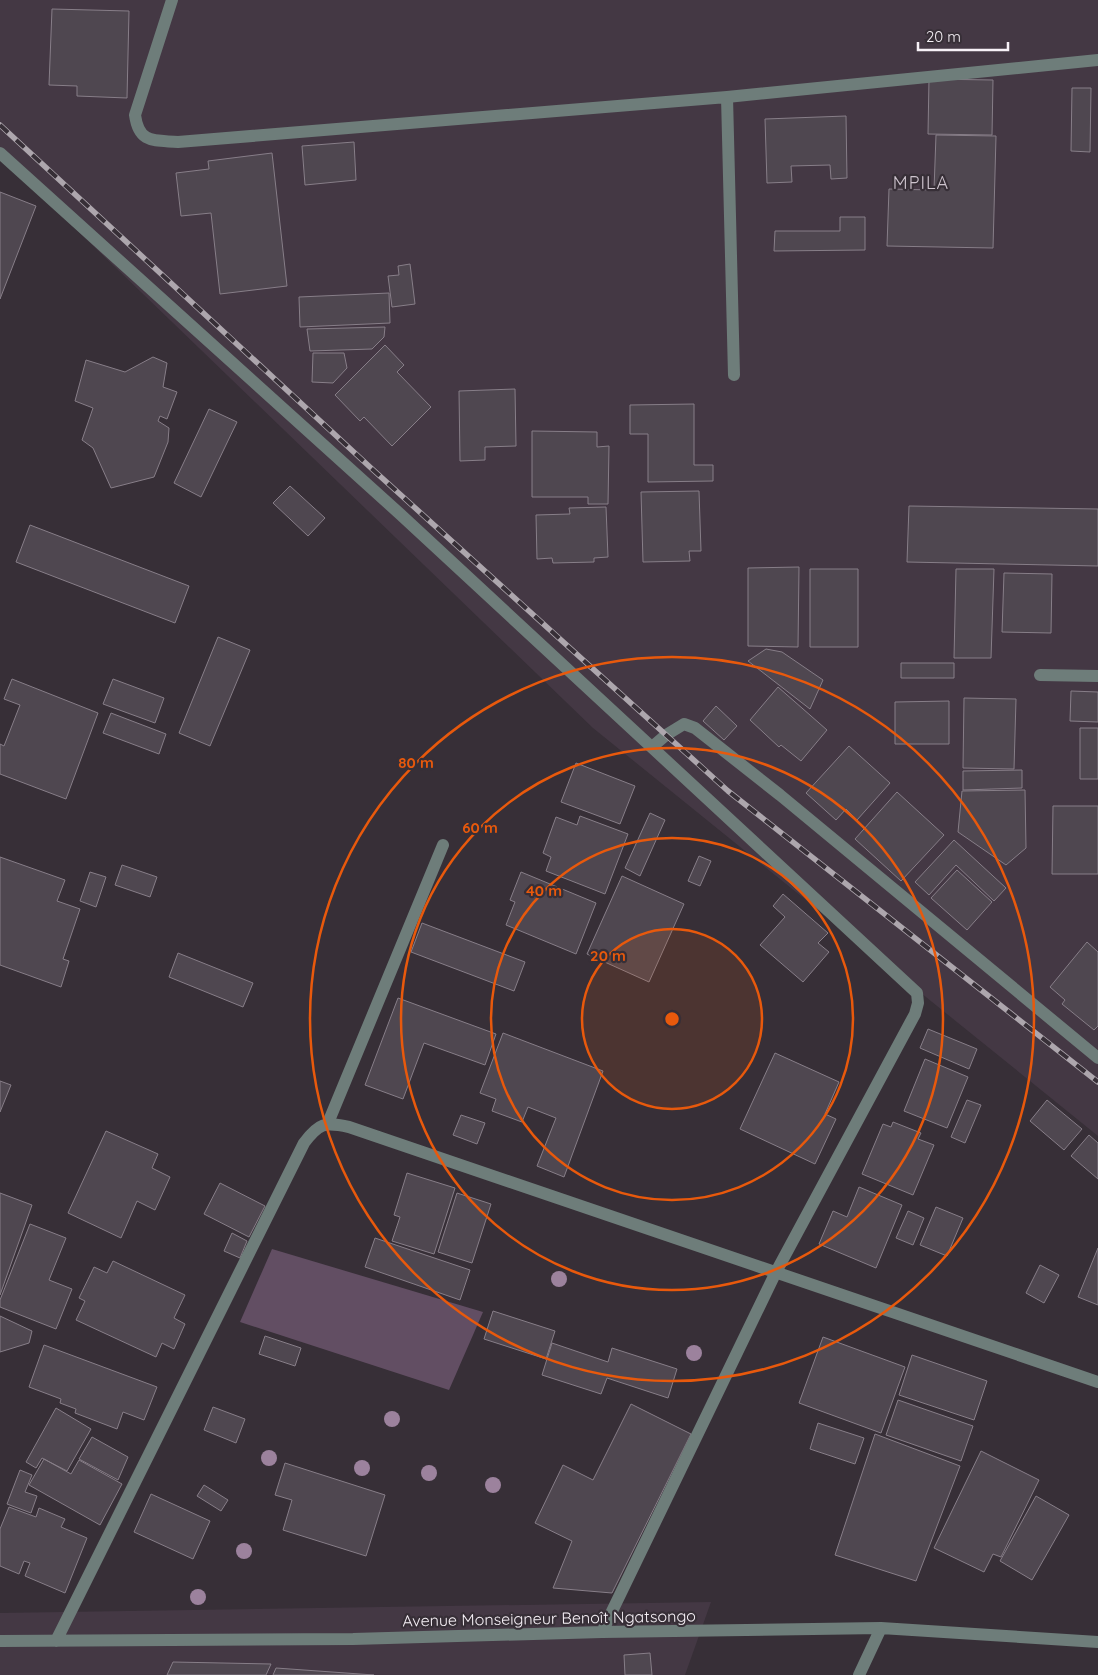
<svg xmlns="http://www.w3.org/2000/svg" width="1098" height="1675" viewBox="0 0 1098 1675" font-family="Quicksand,sans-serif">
  <rect width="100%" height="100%" fill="#372f37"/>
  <path fill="#443844" d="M0,0h1098v1136l-505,-408 -593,-572z
    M711,1602l-26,73h-685v-62z"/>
  <path fill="#624e63" d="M272,1249l211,63 -34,78 -209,-68z"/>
  <path fill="#4f4750" stroke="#877e88" d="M52,9l77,2 -2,87 -50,-2v-10l-28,-1z
    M929,79l64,1 -1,55 -64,-1z
    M1072,88h19l-1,64 -19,-1z
    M846,116l1,62 -16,1 -1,-14 -39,1 1,16 -25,1 -2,-64z
    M936,135l60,1 -3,112 -106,-2 2,-57 45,1z
    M354,142l2,38 -51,5 -3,-39z
    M272,153l15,133 -67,8 -9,-81 -30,3 -5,-43 33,-4 -1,-8z
    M0,192l36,14 -36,93z
    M840,217h25v33l-91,1 1,-20h65z
    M410,264l5,40 -23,3 -4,-31 11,-1 -1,-9z
    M389,293l1,30 -90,4 -1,-30z
    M385,327l-1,10 -12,12 -62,2 -3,-22z
    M385,345l19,20 -7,7 34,35 -39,39 -28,-29 -4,4 -25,-26z
    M313,353h31l3,15 -14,15 -21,-1z
    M153,357l14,6 -4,24 14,5 -10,27 -7,-3 -2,5 11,7 -1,14 -14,35 -43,11 -18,-40 -11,-8 11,-32 -18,-7 11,-41 39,12z
    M515,389l1,57 -31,1v13l-25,1 -1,-70z
    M694,404v61h19v16l-65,1v-48h-18v-29z
    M209,409l28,13 -36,75 -27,-14z
    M532,431l65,1v15l12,-1 -1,58h-20v-7h-56z
    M290,486l35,32 -17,18 -35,-33z
    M699,491l2,60h-12l1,10 -47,1 -2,-70z
    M909,506l189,3v57l-191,-4z
    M606,507l2,50 -14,1v4l-41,1 -1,-5 -15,1 -1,-44 34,-1 -1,-6z
    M30,525l159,61 -14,37 -159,-61z
    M799,567l-1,80 -50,-1v-78z
    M810,569h48v78h-48z
    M956,569h38l-3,89h-37z
    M1004,573l48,1 -1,59 -49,-1z
    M218,637l32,13 -40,96 -31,-13z
    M766,649l16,3 41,28 -13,29 -62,-48z
    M901,663h53v15h-53z
    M12,679l86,34 -32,86 -66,-25v-30l4,2 16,-41 -16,-6z
    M113,679l51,19 -9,25 -52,-19z
    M778,687l49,43 -26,31 -20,-16 -2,2 -29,-27z
    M1071,691l27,1v30l-28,-1z
    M964,698l52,1 -2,70 -51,-1z
    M949,701v43h-54v-42z
    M716,706l21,20 -13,14 -21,-19z
    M111,713l55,21 -7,20 -56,-21z
    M1080,728h18v51h-18z
    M849,746l41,37 -33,37 -11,-11 -10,11 -30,-27z
    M576,763l59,23 -15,38 -59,-22z
    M1022,770v18l-59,2v-19z
    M1025,790l1,58 -20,17 -48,-33 4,-41z
    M897,792l47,43 -43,46 -46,-42z
    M1053,806h45v68h-46z
    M650,813l15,7 -25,56 -15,-8z
    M580,816l48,18 -23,60 -59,-23 5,-14 -8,-4 13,-36 21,8z
    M954,840l52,48 -12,13 -38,-36 -27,30 -14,-13z
    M699,856l12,5 -11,25 -12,-5z
    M0,857l65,23 -8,21 23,8 -17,50 6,2 -8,26 -61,-22z
    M122,865l35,12 -7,20 -35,-12z
    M957,870l35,32 -25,28 -36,-32z
    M90,872l16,5 -10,30 -16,-6z
    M521,872l75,31 -20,51 -70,-29 9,-23 -5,-2z
    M622,876l62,28 -35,78 -62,-28z
    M783,894l45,39 -10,10 11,9 -26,30 -43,-37 25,-28 -12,-11z
    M422,923l103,39 -11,29 -103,-39z
    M1087,942l11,10v74l-4,4 -32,-26 3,-4 -15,-13z
    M178,953l75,30 -10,24 -74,-30z
    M398,998l98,36 -11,31 -61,-22 -21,56 -38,-14z
    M928,1029l49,20 -8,20 -49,-21z
    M503,1033l100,38 -39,106 -27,-11 19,-48 -28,-11 -6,15 -30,-11 4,-12 -16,-6z
    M775,1053l64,29 -14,32 11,5 -21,45 -75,-35z
    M925,1059l43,18 -21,51 -43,-17z
    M0,1081l11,4 -11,27z
    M967,1100l14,5 -16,38 -14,-6z
    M1047,1100l35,29 -18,21 -34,-29z
    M461,1115l24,8 -8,21 -24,-9z
    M893,1122l28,11 -3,6 16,6 -21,50 -51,-21 21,-50 8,3z
    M106,1131l52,23 -6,14 18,9 -15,33 -18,-9 -16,37 -53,-25z
    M1089,1135l9,8v36l-27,-23z
    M407,1173l48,15 -21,66 -42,-13 8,-24 -6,-2z
    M220,1183l45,23 -16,31 -45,-23z
    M859,1187l43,18 -26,63 -57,-24 14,-33 14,6z
    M0,1193l32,12 -32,90z
    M457,1193l34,11 -19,59 -34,-11z
    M936,1207l27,11 -16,38 -27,-11z
    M908,1211l16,7 -11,27 -17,-7z
    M30,1224l36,14 -17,42 23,9 -16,40 -56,-22v-7z
    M232,1233l15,8 -7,17 -16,-7z
    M375,1238l95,32 -10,30 -95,-33z
    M1098,1248v57l-20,-8z
    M113,1261l72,34 -11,23 11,6 -11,25 -12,-6 -6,14 -80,-37 9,-19 -6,-3 15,-31 13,6z
    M1040,1265l19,10 -15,28 -18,-10z
    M493,1311l62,20 -9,28 -62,-20z
    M0,1316l32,15 -3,12 -29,9z
    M265,1336l36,12 -6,18 -36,-12z
    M823,1337l82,30 -24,66 -82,-30z
    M552,1343l56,19 4,-14 65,21 -9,29 -61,-20 -6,16 -59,-19z
    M44,1345l113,42 -13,33 -21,-8 -6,17 -42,-16 1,-4 -16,-6 1,-4 -32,-12z
    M912,1355l75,26 -13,39 -75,-25z
    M898,1400l75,26 -12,35 -75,-26z
    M631,1404l60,30 -79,159 -59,-5 19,-47 -37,-18 28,-58 30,15z
    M213,1407l32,12 -9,24 -32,-13z
    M56,1408l35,21 -24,42 -25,-13 -6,10 -10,-6z
    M818,1423l46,15 -9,26 -45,-15z
    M875,1434l85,32 -44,115 -81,-26z
    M92,1437l36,20 -10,23 -39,-21z
    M981,1451l58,29 -38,77 -8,-3 -9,18 -50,-24z
    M44,1459l27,15 8,-14 43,24 -22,41 -71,-40z
    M285,1463l100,32 -19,61 -83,-26 9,-30 -17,-5z
    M20,1470l12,5 -7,17 12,4 -6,17 -24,-9z
    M204,1485l24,15 -7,11 -24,-15z
    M151,1494l59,27 -17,38 -59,-27z
    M1036,1496l33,19 -37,65 -32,-19z
    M9,1507l27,10 3,-9 26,11 -4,8 26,11 -22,55 -40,-17 5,-13 -6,-2 -5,13 -19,-8v-37z
    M650,1653l2,22h-27l-1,-20z
    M173,1662l98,2 -5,11h-99z
    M276,1668l98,7h-101z"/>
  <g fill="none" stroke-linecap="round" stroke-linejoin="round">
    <path stroke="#6e7d7a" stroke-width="12" d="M172,0l-37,115c4,29 19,25 43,27l549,-45 371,-37
      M727,97l7,278
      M0,153l400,361 517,479 1,10 -3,11 -139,258 -174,360
      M1040,675l58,1
      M652,747l14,-12 18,-11 11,4 85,67 318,263
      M328,1123l115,-278
      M0,1641l353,-2 249,-7 279,-4 217,14
      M56,1641l248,-498c15,-20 20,-21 45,-16l749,255
      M859,1675l22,-47"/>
    <defs>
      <path id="rail" d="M0,125l371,343 357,323 370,291"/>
    </defs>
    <use href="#rail" stroke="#ada6ad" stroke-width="5.5"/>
    <use href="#rail" stroke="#372f37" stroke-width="4" stroke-dasharray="11" stroke-linecap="butt"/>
  </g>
  <g fill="#9c829d">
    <circle cx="559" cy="1279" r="8"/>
    <circle cx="694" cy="1353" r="8"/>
    <circle cx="392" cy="1419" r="8"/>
    <circle cx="269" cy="1458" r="8"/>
    <circle cx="362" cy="1468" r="8"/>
    <circle cx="429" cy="1473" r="8"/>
    <circle cx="493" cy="1485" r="8"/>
    <circle cx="244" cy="1551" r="8"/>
    <circle cx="198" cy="1597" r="8"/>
  </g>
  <circle cx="672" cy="1019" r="90" fill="#e8590c" fill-opacity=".12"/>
  <g fill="none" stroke="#e8590c" stroke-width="2.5">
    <circle cx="672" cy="1019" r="90"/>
    <circle cx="672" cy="1019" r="181"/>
    <circle cx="672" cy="1019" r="271"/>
    <circle cx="672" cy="1019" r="362"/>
  </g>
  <g text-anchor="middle" stroke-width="4.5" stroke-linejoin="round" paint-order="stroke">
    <g font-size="16" fill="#f7f1f7" stroke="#372f37">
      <text transform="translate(549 1618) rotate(-1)" y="6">Avenue Monseigneur Benoît Ngatsongo</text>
    </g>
    <g font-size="18" letter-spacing="1" fill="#cec4ce" stroke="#372f37">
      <text x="921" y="189">MPILA</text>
    </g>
  </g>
  <circle cx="672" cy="1019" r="8" fill="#e8590c" stroke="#372f37" stroke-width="2.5"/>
  <g font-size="15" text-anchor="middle" font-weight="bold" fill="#e8590c" stroke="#372f37" stroke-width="4.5" stroke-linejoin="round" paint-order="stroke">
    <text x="416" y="768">80 m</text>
    <text x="480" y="833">60 m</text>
    <text x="544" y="896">40 m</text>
    <text x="608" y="961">20 m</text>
  </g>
  <path d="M918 42v8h90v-8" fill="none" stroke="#f7f1f7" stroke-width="2.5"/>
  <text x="926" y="42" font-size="15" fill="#f7f1f7" stroke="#372f37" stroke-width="4" paint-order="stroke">20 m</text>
</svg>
